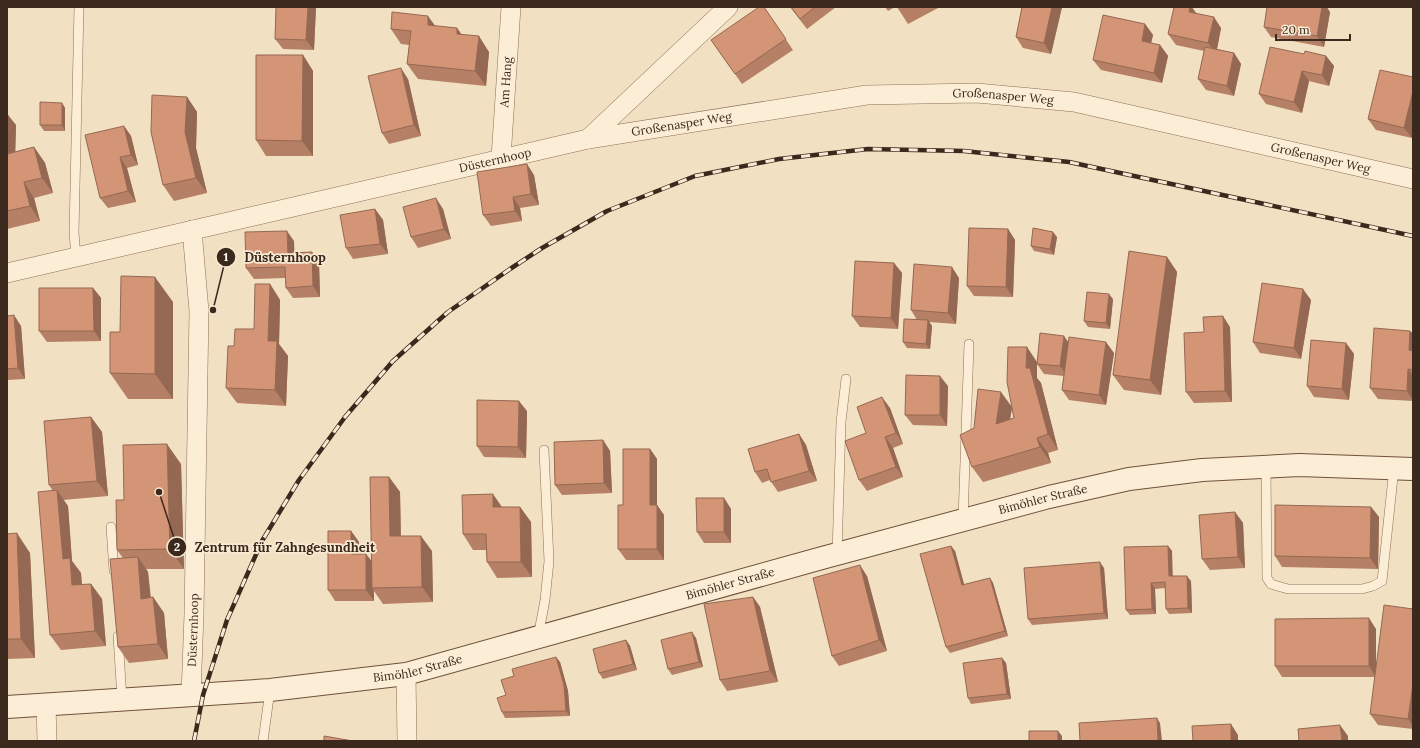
<svg xmlns="http://www.w3.org/2000/svg" width="1420" height="748" viewBox="0 0 1420 748" font-family="Lora,serif">
  <rect width="100%" height="100%" fill="#f2e0c2"/>
  <g fill="none" stroke-linecap="round" stroke-linejoin="round">
    <defs>
      <path id="lane" d="M76,257l-2,-24 5,-226
        M1266,466l1,112 4,6 17,5h74l11,-3 9,-5 12,-113
        M963,520l6,-176
        M111,527l3,44
        M837,554l4,-132 5,-43
        M118,636l4,63
        M538,637l7,-37 4,-39 -5,-111
        M263,741l7,-51"/>
      <g id="street">
        <path d="M588,139l140,-132"/>
        <path id="s1" d="M501,158l10,-151"/>
        <path id="s2" d="M7,273l581,-134 279,-44 110,-2 97,9 339,77"/>
        <path d="M406,674l1,67"/>
        <path id="s3" d="M191,695l3,-81 5,-303 -7,-81"/>
        <path d="M46,705l1,36"/>
      </g>
      <g id="secondary">
        <path id="s4" d="M7,707l263,-17 136,-16 416,-116 227,-61 80,-18 73,-9 97,-5 114,4"/>
      </g>
    </defs>
    <use href="#lane" stroke="#8d7057" stroke-width="10"/>
    <use href="#street" stroke="#8d7057" stroke-width="20"/>
    <use href="#secondary" stroke="#6f513b" stroke-width="24"/>
    <use href="#lane" stroke="#fbedd6" stroke-width="9"/>
    <use href="#street" stroke="#fbedd6" stroke-width="19"/>
    <use href="#secondary" stroke="#fbedd6" stroke-width="22"/>
    <defs>
      <path id="rail" d="M194,741l9,-46 24,-75 35,-79 37,-61 46,-63 48,-56 55,-49 62,-43 32,-21 65,-37 88,-35 84,-17 89,-10 96,2 105,11 344,74"/>
    </defs>
    <use href="#rail" stroke="#3c291d" stroke-width="4.5"/>
    <use href="#rail" stroke="#f8ead2" stroke-width="3" stroke-dasharray="9" stroke-linecap="butt"/>
  </g>
  <path fill="#b58065" fill-rule="evenodd" d="M276,7h40l-2,43 -31,-1 -8,-10z
    M764,7l29,43 -51,34 -31,-44z
    M790,7h46l-29,22z
    M885,7h10l-7,4z
    M897,7h43l-32,17z
    M1022,7h40l-11,47 -28,-6 -7,-11z
    M1330,12l-6,35 -53,-10 -7,-10z
    M1196,13l25,15 -4,21 17,4 7,11 -7,32 -28,-6 -8,-11 6,-28 -28,-6 -8,-11z
    M1145,24l8,11 -2,8 9,2 8,11 -6,27 -61,-13 -8,-10z
    M436,26l21,2 5,7 27,17 -3,34 -68,-7 -11,-15 2,-19 -8,-1 -10,-15z
    M1304,54l22,2 8,10 -5,20 -20,-5 -7,32 -36,-9 -7,-10z
    M303,55l10,16v85h-47l-10,-16z
    M1413,77v56l-1,5 -36,-8 -8,-11z
    M408,79l13,57 -32,8 -7,-11z
    M187,97l10,15 -1,36 11,45 -33,8 -11,-16z
    M62,103l3,5v23h-21l-4,-6z
    M7,115l9,10 -1,27 19,-5 11,16 8,30 -19,5 6,23 -33,8z
    M124,126l7,10 7,29 -11,3 9,34 -28,6 -8,-10z
    M534,175l5,30 -19,3 2,13 -31,5 -8,-11z
    M375,209l8,11 5,34 -35,5 -7,-11z
    M443,209l8,30 -33,9 -7,-11z
    M1008,229l7,11 -2,57 -39,-1 -7,-10z
    M1057,237l-3,18 -20,-4 -3,-5z
    M294,241v12l18,-1 7,11 1,34 -27,1 -7,-10 -1,-10 -31,1 -8,-11z
    M1167,257l10,15 -16,123 -37,-5 -11,-15z
    M894,263l8,10 -4,56 -38,-2 -8,-11z
    M959,278l-3,46 -27,-2 3,4 -2,23 -23,-1 -4,-6 14,-22 -6,-10z
    M270,284l10,16 -1,44 9,12 -2,50 -49,-3 -11,-15 8,-42 20,-17z
    M93,288l8,10v43l-54,1 -8,-11z
    M1113,299l-3,30 -22,-2 -4,-6z
    M1311,300l-10,59 -41,-6 -7,-11z
    M173,302v97h-45l-18,-26 10,-41z
    M7,316l14,10 4,53 -18,1z
    M1230,327l2,75 -38,1 -8,-11 18,-60z
    M1410,331l3,3v67l-35,-2 -8,-11z
    M1069,343l45,10 -8,52 -37,-5 -7,-10 2,-14 -20,-2 -7,-10v14l4,5 17,67 -10,3 3,10 -68,19 -11,-15 40,-60 25,-45zM1012,409l2,9 -4,1z
    M1346,343l8,11 -5,46 -35,-3 -7,-11z
    M948,386l-1,40 -34,-1 -8,-10z
    M890,408l13,36 -10,4 10,29 -36,14 -8,-11 7,-47z
    M527,411l-1,47 -42,-1 -7,-11z
    M91,417l11,15 6,64 -45,4 5,6 4,55 9,12 1,12 9,-1 11,15 4,47 -45,4 -11,-15 3,-144 -4,-6z
    M799,434l7,11 11,36 -39,11 -8,-12 -8,3 -7,-11z
    M603,440l7,11 2,42 -50,2 -7,-10z
    M650,449l7,10v46l7,10v45h-38l-8,-11 5,-44z
    M181,464l3,105h-38l2,3 3,26 2,-1 11,16 4,46 -39,4 -11,-16 5,-89 -6,-8 7,-50z
    M389,477l11,15 1,44 31,15 1,51 -50,2 -9,-13v10h-39l-7,-11 23,-59 8,11v12h7l5,7z
    M724,498l7,11v34h-27l-7,-11z
    M502,507h18l11,15 1,55 -35,1 -10,-16 -1,-12h-13l-10,-16z
    M1371,507l8,10 -1,52 -96,-2 -7,-11z
    M1235,512l8,11 2,45 -35,2 -8,-11z
    M7,534l23,19 5,105 -28,1z
    M951,546l4,5 9,34 26,-7 3,5 15,53 -58,17 -4,-6z
    M1168,546l4,5v25l19,5 1,32 -23,1 -3,-5 -1,-21 -10,1 1,25 -26,1 -4,-5z
    M1104,568l4,51 -76,6 -4,-6z
    M867,576l20,75 -48,15 -7,-10z
    M753,597l7,10 18,75 -51,9 -7,-11z
    M1413,609v120l-35,-4 -8,-11 5,-37h-93l-7,-11 101,-37v39z
    M696,638l7,29 -31,8 -4,-6z
    M626,640l4,6 7,24 -34,9 -4,-6z
    M1002,658l4,5 5,36 -40,5 -3,-6z
    M560,662l8,29 2,25 -65,2 -3,-6 4,-17z"/>
  <path fill="#946852" d="M308,7h8l-2,43 -8,-10z
    M1052,7h10l-11,47 -7,-11z
    M1190,7h2l6,9 -9,-4z
    M1322,7h5l3,5 -6,35 -7,-11z
    M428,16l11,15 -11,-6z
    M1214,17l7,11 -5,26 -8,-11z
    M1145,24l8,11 -4,17 -7,-11z
    M457,28l11,16 -11,-10z
    M479,36l10,16 -3,34 -11,-15z
    M1160,45l8,11 -6,27 -8,-10z
    M1234,53l7,11 -7,32 -7,-10z
    M303,55l10,16v85l-11,-15z
    M1326,56l8,10 -5,20 -7,-11z
    M401,68l7,11 13,57 -7,-11z
    M1302,71l7,10 -7,32 -8,-11z
    M1413,91v42l-1,5 -8,-10z
    M187,97l10,15 -1,36 11,45 -11,-15 -11,-46z
    M62,103l3,5v23l-3,-6z
    M8,115l8,10 -1,40 -8,-11z
    M124,126l7,10 7,29 -7,-10z
    M34,147l11,16 8,30 -11,-15z
    M120,157l7,11 9,34 -8,-11z
    M527,164l7,11 5,30 -8,-11z
    M24,182l10,16 6,23 -10,-15z
    M513,197l7,11 2,13 -7,-10z
    M436,198l7,11 8,30 -7,-10z
    M375,209l8,11 5,34 -8,-10z
    M1008,229l7,11 -2,57 -7,-10z
    M287,231l7,10 1,23 -7,-11z
    M1053,232l4,5 -3,18 -4,-6z
    M312,252l7,11 1,34 -7,-11z
    M1167,257l10,15 -16,123 -11,-15z
    M894,263l8,10 -4,56 -7,-11z
    M952,267l7,11 -3,46 -8,-11z
    M155,277l18,25v97l-18,-25z
    M270,284l10,16 -1,44 9,12 -2,50 -11,-16 -7,-49z
    M93,288l8,10v43l-7,-10z
    M1303,289l8,11 -10,59 -7,-11z
    M1109,294l4,5 -3,30 -4,-6z
    M14,315l7,11 4,53 -7,-11z
    M1223,316l7,11 2,75 -7,-11z
    M928,320l4,6 -2,23 -4,-5z
    M1410,331l3,3v22l-4,-6z
    M1064,336l7,10 -3,31 -8,-11z
    M1106,342l8,11 -8,52 -7,-10z
    M1346,343l8,11 -5,46 -7,-11z
    M1027,347l10,15v16l4,5 17,67 -10,-16 -22,-66z
    M1408,369l5,7v24l-6,-9z
    M940,376l8,10 -1,40 -7,-11z
    M1001,392l11,15 -5,32 -11,-15z
    M882,397l8,11 13,36 -7,-11z
    M519,401l8,10 -1,47 -8,-11z
    M91,417l11,15 6,64 -11,-15z
    M799,434l7,11 11,36 -8,-10z
    M885,437l8,11 10,29 -7,-10z
    M1037,438l11,15 3,10 -11,-16z
    M603,440l7,11 2,42 -8,-10z
    M167,444l14,20 3,105 -14,-20z
    M650,449l7,10v46l7,10v45l-7,-11 -7,-44z
    M389,477l11,15 1,59 -11,-15z
    M57,490l11,16 4,55 9,12 2,28 -11,-16 -9,-26z
    M493,494l11,16 -11,-3z
    M724,498l7,11v34l-7,-11z
    M520,507l11,15 1,55 -11,-15z
    M1371,507l8,10 -1,52 -8,-11z
    M1235,512l8,11 2,45 -7,-11z
    M351,531l8,11v22l-8,-10z
    M17,533l13,20 5,105 -14,-19z
    M421,536l11,15 1,51 -11,-15z
    M951,546l4,5 11,40 -4,-6z
    M1168,546l4,5 1,31 -4,-6z
    M366,554l8,10 -2,24 2,3v10l-8,-11z
    M138,557l10,15 4,42 -11,-15z
    M1100,562l4,6 4,51 -4,-6z
    M860,565l7,11 20,75 -8,-11z
    M1187,576l4,5 1,32 -4,-5z
    M990,578l3,5 15,53 -3,-5z
    M1151,583l4,6 1,25 -4,-5z
    M91,584l11,15 4,47 -11,-15z
    M153,597l11,16 4,46 -10,-15z
    M753,597l7,10 18,75 -8,-11z
    M1369,618l7,11v48l-7,-11z
    M692,632l4,6 7,29 -4,-5z
    M626,640l4,6 7,24 -4,-6z
    M556,657l4,5 8,29 2,25 -4,-5z
    M1002,658l4,5 5,36 -4,-5z
    M1413,684v42l-5,-7z
    M1157,718l3,5 2,18h-4z
    M1231,724l7,11v6h-7z
    M1340,725l8,11v5h-6z
    M1058,731l4,5v5h-4z"/>
  <path fill="#d39575" stroke="#946852" d="M276,7h32l-2,33 -31,-1z
    M759,7h5l22,32 -51,35 -24,-34z
    M791,7h24l-15,12z
    M1022,7h30l-8,36 -28,-6z
    M1174,7h16l-1,5 25,5 -6,26 -40,-9z
    M1267,7h55l-5,29 -53,-9z
    M392,12l36,4v9l29,3v6l22,2 -4,35 -68,-7 4,-33 -20,-2z
    M1103,15l42,9 -3,17 18,4 -6,28 -61,-13z
    M1205,47l29,6 -7,33 -29,-7z
    M1270,47l34,7 1,-3 21,5 -4,19 -20,-4 -8,31 -35,-8z
    M256,55h47l-1,86 -46,-1z
    M401,68l13,57 -32,8 -14,-57z
    M1380,70l33,7v14l-9,37 -36,-9z
    M152,95l35,2 -2,35 11,46 -33,7 -12,-53z
    M40,102l22,1v22h-22z
    M7,115h1l-1,39z
    M124,126l7,29 -11,2 8,34 -28,7 -15,-63z
    M34,147l8,31 -18,4 6,24 -23,5v-57z
    M527,164l4,30 -18,3 2,14 -32,4 -6,-43z
    M436,198l8,31 -33,8 -8,-30z
    M375,209l5,35 -34,4 -6,-33z
    M969,228l39,1 -2,58 -39,-1z
    M1033,228l20,4 -3,17 -19,-3z
    M287,231l1,22 24,-1 1,34 -27,2 -1,-21 -39,1 -1,-36z
    M1129,251l38,6 -17,123 -37,-5z
    M855,261l39,2 -3,55 -39,-2z
    M914,264l38,3 -4,46 -37,-3z
    M121,276l34,1v97l-45,-1v-41h10z
    M1262,283l41,6 -9,59 -41,-6z
    M255,284h15l-2,57h9l-2,49 -49,-2 2,-42h6l1,-17h19z
    M39,288h54l1,43h-55z
    M1087,292l22,2 -3,29 -22,-2z
    M14,315l4,53 -11,1v-53z
    M1223,316l2,75 -39,1 -2,-59 20,-1 -1,-15z
    M904,319l24,1 -2,24 -23,-2z
    M1374,328l36,3 -1,19 4,1v19l-5,-1 -1,22 -37,-3z
    M1040,333l24,3 -4,30 -23,-2z
    M1069,337l37,5 -7,53 -37,-5z
    M1311,340l35,3 -4,46 -35,-3z
    M1008,347h19l-1,21h4l18,66 -11,4 3,9 -68,20 -12,-32 14,-7 4,-39 23,3 -5,32 18,-6 -7,-36z
    M906,375l34,1v39h-35z
    M882,397l14,36 -11,4 11,30 -37,13 -14,-39 21,-8 -9,-26z
    M477,400l42,1 -1,46 -41,-1z
    M91,417l6,64 -48,4 -5,-64z
    M799,434l10,37 -38,11 -4,-13 -12,3 -7,-23z
    M603,440l1,43 -49,2 -1,-43z
    M167,444l3,105 -53,1 -1,-50h8l-1,-55z
    M623,449h27v56h7v44h-39v-44h5z
    M370,477h19l1,59h31l1,51 -50,1z
    M57,490l6,69 7,-1 2,27 19,-1 4,47 -45,4 -12,-143z
    M493,494v13h27l1,55h-34l-1,-28h-23l-1,-39z
    M696,498h28v34h-27z
    M1275,505l96,2 -1,51 -95,-2z
    M1235,512l3,45 -36,2 -3,-44z
    M328,531h23v23h15v36h-38z
    M17,533l4,106h-14v-105z
    M951,546l11,39 28,-7 15,53 -59,16 -26,-93z
    M1168,546l1,30h18l1,32 -22,1 -1,-27 -14,1 1,26 -26,1 -2,-63z
    M138,557l3,42 12,-2 5,47 -40,3 -8,-88z
    M1100,562l4,51 -76,6 -4,-51z
    M860,565l19,75 -47,16 -19,-78z
    M753,597l17,74 -50,9 -16,-76z
    M1384,605l29,4v75l-5,35 -38,-5z
    M1369,618v48h-94v-47z
    M692,632l7,30 -31,7 -7,-29z
    M626,640l7,24 -34,9 -6,-24z
    M556,657l8,28 2,26 -64,1 -5,-14 9,-3 -5,-15 13,-4 -2,-7z
    M1002,658l5,36 -39,4 -5,-35z
    M1157,718l1,23h-78l-1,-18z
    M1231,724v17h-38l-1,-15z
    M1340,725l2,16h-43l-1,-12z
    M1029,731h29v10h-29z
    M324,736l29,5h-29z"/>
  <g text-anchor="middle" stroke-width="3.5" stroke-linejoin="round" paint-order="stroke">
    <g font-size="12" fill="#3c291d" stroke="#f8ead2">
      <text dy="4" stroke="none"><textPath href="#s1" startOffset="76">Am Hang</textPath></text>
      <text dy="4" stroke="none"><textPath href="#s2" startOffset="1015">Großenasper Weg</textPath></text>
      <text dy="4" stroke="none"><textPath href="#s2" startOffset="691">Großenasper Weg</textPath></text>
      <text dy="4" stroke="none"><textPath href="#s2" startOffset="1339">Großenasper Weg</textPath></text>
      <text dy="4" stroke="none"><textPath href="#s2" startOffset="501">Düsternhoop</textPath></text>
      <text dy="4" stroke="none"><textPath href="#s4" startOffset="1061">Bimöhler Straße</textPath></text>
      <text dy="4" stroke="none"><textPath href="#s4" startOffset="737">Bimöhler Straße</textPath></text>
      <text dy="4" stroke="none"><textPath href="#s3" startOffset="65">Düsternhoop</textPath></text>
      <text dy="4" stroke="none"><textPath href="#s4" startOffset="413">Bimöhler Straße</textPath></text>
    </g>
  </g>
  <path fill="none" stroke="#3c291d" stroke-width="1.5" d="M213 310L226 257M159 492L177 547"/>
  <g fill="#3c291d" stroke="#f8ead2" stroke-width="1.5">
    <circle cx="213" cy="310" r="4"/>
    <circle cx="159" cy="492" r="4"/>
    <circle cx="226" cy="257" r="10"/>
    <circle cx="177" cy="547" r="10"/>
  </g>
  <g font-size="12" text-anchor="middle" font-weight="bold" fill="#fff">
    <text x="226" y="261">1</text>
    <text x="177" y="551">2</text>
  </g>
  <g font-size="13" text-anchor="middle" font-weight="bold" fill="#3c291d" stroke="#f8ead2" stroke-width="3.5" stroke-linejoin="round" paint-order="stroke">
    <text x="285" y="262">Düsternhoop</text>
    <text x="285" y="552">Zentrum für Zahngesundheit</text>
  </g>
  <rect width="1420" height="748" fill="none" stroke="#3c291d" stroke-width="16"/>
  <path d="M1276 34v6h74v-6" fill="none" stroke="#3c291d" stroke-width="2"/>
  <text x="1282" y="34" font-size="12" fill="#3c291d" stroke="#f8ead2" stroke-width="3" paint-order="stroke">20 m</text>
</svg>
